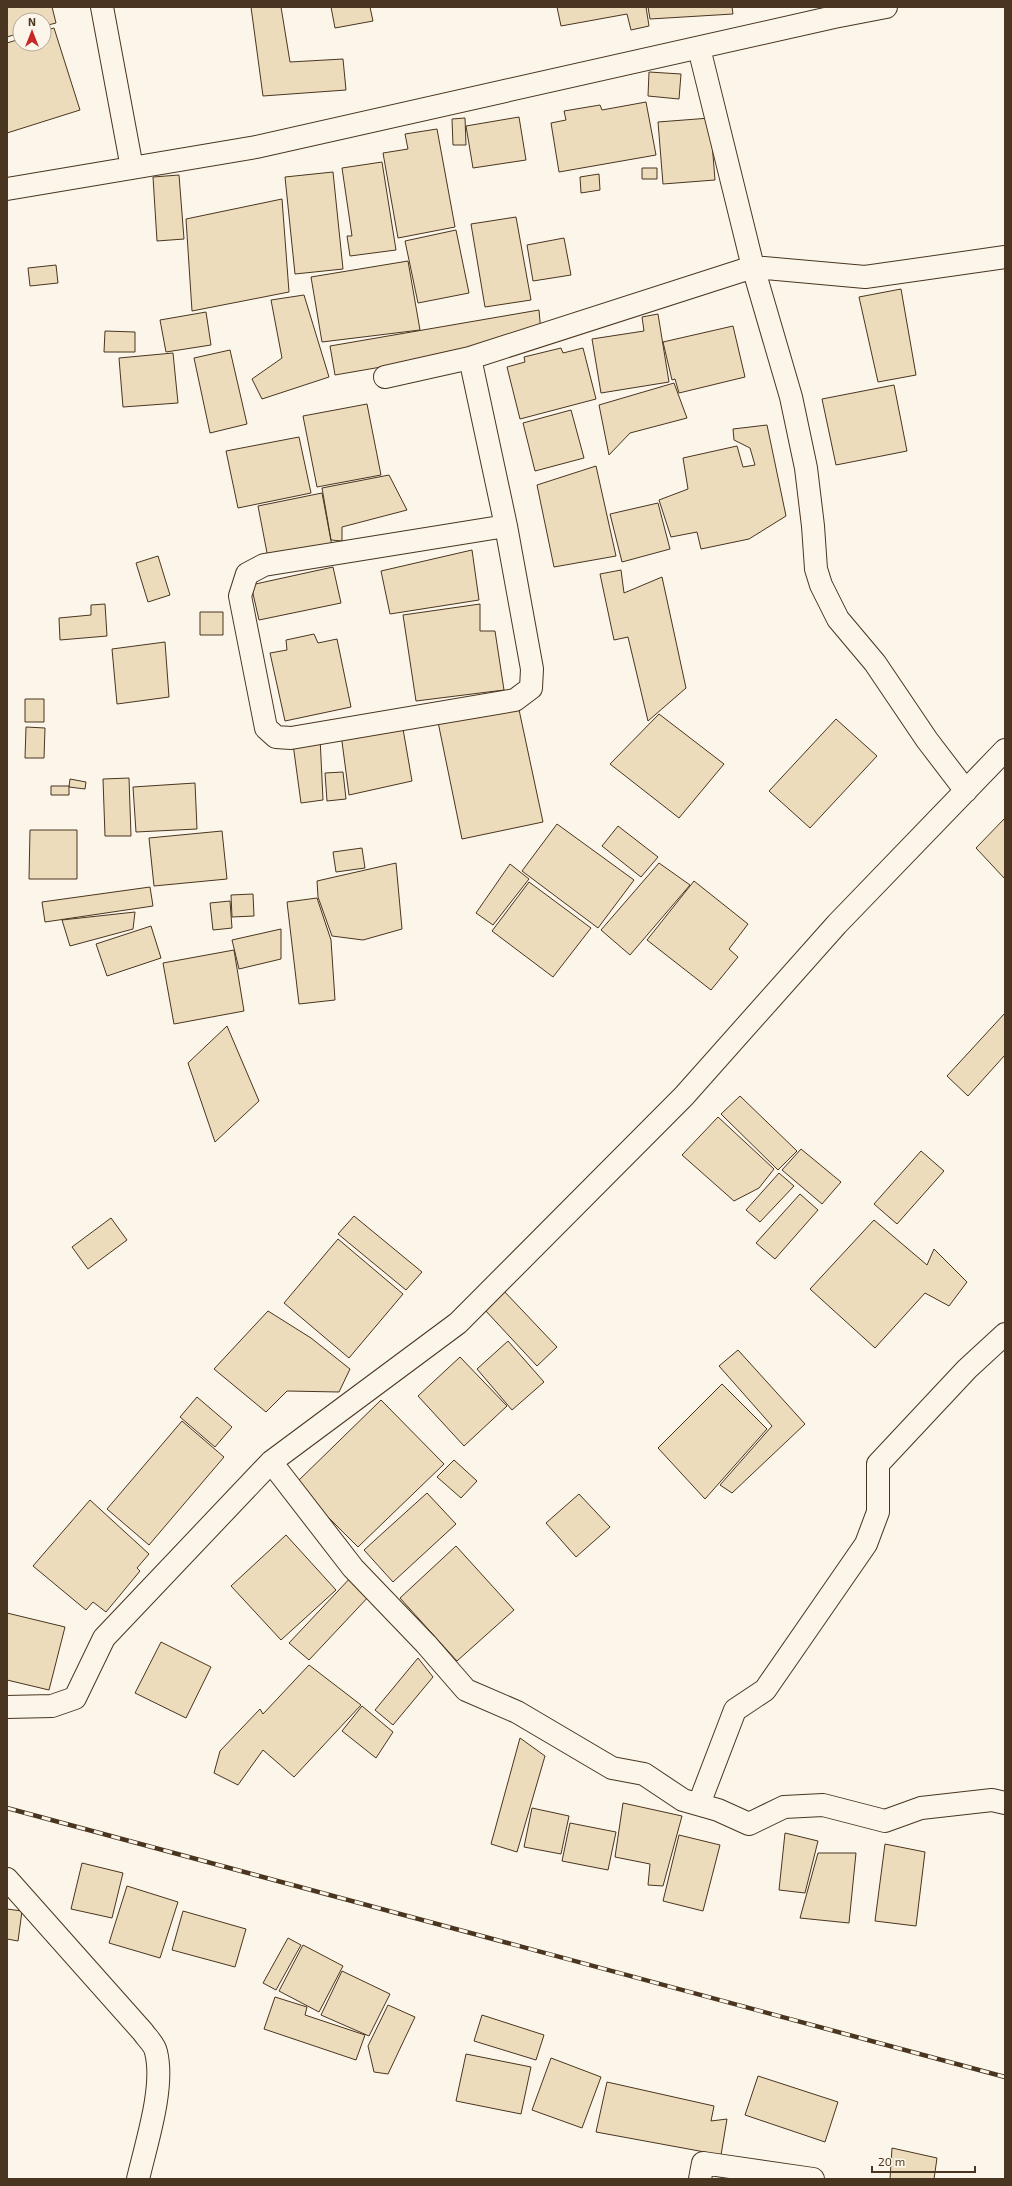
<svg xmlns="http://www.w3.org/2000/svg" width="1012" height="2186" viewBox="0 0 1012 2186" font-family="'Exo 2',sans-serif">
  <rect width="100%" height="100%" fill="#fbf6e9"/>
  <path fill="#ecdcbc" stroke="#4a3520" d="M7,7h45l4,16 -12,3v-6h-24v13l-13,4z
    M251,7h30l9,55 53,-3 3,31 -83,6z
    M331,7h39l3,14 -38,7z
    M557,7h89l3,19 -18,4 -4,-16 -66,12z
    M648,7h84l1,7 -83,5z
    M54,28l26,82 -73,23v-90l13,-4v5h24v-13z
    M649,72l32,2 -2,25 -31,-3z
    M646,102l10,53 -97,17 -8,-49 15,-3 -2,-9 36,-6 2,5z
    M519,117l7,43 -53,8 -7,-42z
    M465,118l1,27h-13l-1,-26z
    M710,118l5,62 -52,4 -5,-62z
    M437,129l18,98 -57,11 -15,-85 25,-4 -3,-15z
    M382,162l14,88 -46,6 -3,-20h5l-10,-68z
    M642,168h15v11h-15z
    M333,172l10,97 -48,5 -10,-97z
    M599,174l1,16 -19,3 -1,-16z
    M179,175l5,64 -27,2 -4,-64z
    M282,199l7,93 -97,19 -6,-92z
    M516,217l15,83 -46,7 -14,-83z
    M456,230l13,63 -51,10 -13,-62z
    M564,238l7,37 -38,6 -6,-36z
    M408,261l12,69 -98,12 -11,-65z
    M56,265l2,18 -28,3 -2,-18z
    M901,289l15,86 -38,7 -19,-85z
    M304,295l25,82 -67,22 -10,-20 30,-21 -11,-58z
    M539,310l2,23 -108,25 -98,17 -5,-29z
    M206,312l5,33 -45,7 -6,-32z
    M658,314l11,68 -68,11 -9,-54 52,-8 -2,-14z
    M733,326l12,51 -66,16 -4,-14 -3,1 -9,-38z
    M105,331l30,1v20h-31z
    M561,348l2,5 20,-5 13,51 -76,20 -13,-52 18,-5 -1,-5z
    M230,350l17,74 -37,9 -16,-75z
    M173,353l5,50 -55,4 -4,-49z
    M674,383l13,35 -57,15 -21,22 -10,-50z
    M894,385l13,66 -71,14 -14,-66z
    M367,404l14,71 -64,12 -14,-71z
    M571,410l13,48 -49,13 -12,-48z
    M767,425l19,91 -37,23 -48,10 -4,-17 -26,5 -12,-37 29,-11 -5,-31 54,-12 6,21 12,-2 -5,-17 -16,-8 -1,-11z
    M299,437l12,56 -73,15 -12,-57z
    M596,466l20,90 -62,11 -17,-82z
    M389,475l18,35 -65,17v14l-11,-1 -9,-52z
    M322,493l10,53 -64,12 -10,-52z
    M658,503l12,46 -48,13 -12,-48z
    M472,550l7,50 -89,14 -9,-43z
    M158,556l12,39 -22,7 -12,-39z
    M333,567l8,36 -82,17 -8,-35z
    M621,570l3,23 38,-16 24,111 -38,33 -20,-84 -14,3 -14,-66z
    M105,604l2,32 -47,4 -1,-22 32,-3v-10z
    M480,604v27h15l9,59 -88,11 -13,-86z
    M200,612h23v23h-23z
    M314,634l4,9 19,-4 14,68 -66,14 -15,-68 17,-3 -1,-10z
    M165,642l4,55 -52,7 -5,-55z
    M25,699h19v23h-19z
    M518,705l25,117 -81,17 -24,-117z
    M659,714l65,50 -45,54 -69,-54z
    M836,719l41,37 -67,72 -41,-37z
    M402,723l10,58 -63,14 -8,-61z
    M26,727l19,1 -1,30h-19z
    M320,737l3,63 -22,3 -8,-59z
    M343,772l3,27 -19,2 -2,-28z
    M129,778l2,58h-26l-2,-57z
    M70,779l16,3 -1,7 -16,-2z
    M195,783l2,46 -61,3 -3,-45z
    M51,786h18v9h-18z
    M1005,818v61l-29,-31z
    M557,824l77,56 -36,48 -76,-57z
    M618,826l40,31 -17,20 -39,-31z
    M30,830h47v49h-48z
    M222,831l5,48 -73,7 -5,-48z
    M362,848l3,20 -29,4 -3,-20z
    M396,863l6,66 -39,11 -31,-4 -14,-39 -1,-16z
    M659,863l31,22 -60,70 -29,-25z
    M510,864l19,15 -36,46 -17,-12z
    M694,881l54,43 -19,25 9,8 -27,33 -64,-50z
    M529,882l62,46 -38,49 -61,-46z
    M150,887l3,19 -108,16 -3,-20z
    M253,894l1,22 -22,1 -1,-22z
    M317,898l14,42 4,60 -36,4 -12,-102z
    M230,901l2,27 -19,2 -3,-27z
    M135,912l-2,17 -63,17 -8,-26z
    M151,926l10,32 -54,18 -11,-32z
    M281,929v30l-42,10 -7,-29z
    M234,950l10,61 -70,13 -11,-61z
    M1005,1013v42l-37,41 -21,-20z
    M227,1026l32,75 -44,41 -27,-79z
    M740,1096l57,55 -19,19 -57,-56z
    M718,1117l56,52 -15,19 -25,13 -52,-46z
    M801,1149l40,33 -19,22 -40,-34z
    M921,1151l23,20 -47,53 -23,-20z
    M779,1173l15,13 -34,36 -14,-12z
    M800,1194l18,16 -43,49 -19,-16z
    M354,1216l68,56 -16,18 -68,-56z
    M111,1218l16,22 -39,29 -16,-22z
    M874,1220l53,45 7,-16 33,33 -18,24 -24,-13 -50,55 -65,-59z
    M338,1239l65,55 -54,64 -65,-55z
    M503,1290l54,57 -20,19 -53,-57z
    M268,1311l43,27 39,31 -11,23 -52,-1 -21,21 -52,-43z
    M508,1341l36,41 -32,28 -35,-41z
    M738,1350l67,74 -73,69 -12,-8 52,-59 -53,-60z
    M460,1357l47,49 -43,40 -46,-50z
    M722,1384l45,45 -62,70 -47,-51z
    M197,1397l35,30 -17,20 -35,-30z
    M381,1400l63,64 -86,83 -63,-63z
    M182,1421l42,36 -75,88 -42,-36z
    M454,1460l23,21 -16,17 -24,-21z
    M427,1493l29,31 -63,58 -29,-32z
    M579,1494l31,33 -34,30 -30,-34z
    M90,1500l59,54 -12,14 3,3 -34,41 -13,-10 -7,8 -53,-44z
    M286,1535l50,55 -55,50 -50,-54z
    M456,1546l58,64 -57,51 -57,-63z
    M353,1575l18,19 -62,66 -20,-17z
    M7,1613l58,14 -16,63 -42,-10z
    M161,1642l50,25 -25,51 -51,-25z
    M418,1658l15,19 -40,48 -18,-15z
    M309,1665l52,40 -67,72 -31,-27 -25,35 -24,-12 6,-22 40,-42 3,5z
    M362,1706l31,26 -17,26 -34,-27z
    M520,1738l25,18 -28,96 -26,-8z
    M623,1803l59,13 -19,70 -15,-1 2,-21 -35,-7z
    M532,1808l37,8 -8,38 -37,-7z
    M570,1823l46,9 -8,38 -46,-9z
    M785,1833l33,8 -13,52 -26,-3z
    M679,1835l41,10 -17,66 -40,-10z
    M885,1844l40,8 -9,74 -41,-5z
    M818,1853h38l-7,70 -49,-5z
    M82,1863l41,10 -11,45 -41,-9z
    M127,1886l51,16 -18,56 -51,-15z
    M7,1909l15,2 -4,30 -11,-2z
    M183,1911l63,18 -11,38 -63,-17z
    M288,1938l13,7 -25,45 -13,-7z
    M303,1945l40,21 -24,46 -40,-21z
    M342,1971l48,23 -21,42 -48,-21z
    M275,1997l32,10 -2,8 60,20 -9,25 -92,-31z
    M388,2005l27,12 -27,57 -14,-2 -6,-26z
    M482,2015l62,20 -8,25 -62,-19z
    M466,2054l65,13 -10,47 -65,-13z
    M551,2058l50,19 -19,51 -50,-18z
    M758,2076l80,26 -13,40 -80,-27z
    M607,2082l107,24 -3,15 16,-2 -6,36 -125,-23z
    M892,2148l45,10 -3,21h-44z"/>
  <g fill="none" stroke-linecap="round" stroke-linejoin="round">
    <defs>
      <path id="street" d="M102,7l30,161
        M699,48l54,219 38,130 15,71 7,58 3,43 5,16 17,34 37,44 52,77 39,51
        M7,189l249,-42 578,-130 52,-10
        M470,358l36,168 26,143 -1,19 -16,12 -224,38 -15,-1 -10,-9 -26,-132 7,-22 17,-9 242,-39
        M385,377l85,-19 283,-91 112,10 140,-20
        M271,1462l82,106 73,76 40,46 51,22 95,56 32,6 39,26 35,10 31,14 35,-17 39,-2 62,16 36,-13 71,-8 13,3
        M7,1707l45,-1 23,-8 29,-60 167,-176 187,-139 226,-227 153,-172 168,-174
        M699,1804l36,-94 30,-20 101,-146 12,-32v-48l89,-95 38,-35
        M7,1879l136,153c4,6 12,13 13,20 9,35 -10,92 -18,127
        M700,2179l3,-16 110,16"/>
    </defs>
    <use href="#street" stroke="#4a3520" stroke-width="24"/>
    <use href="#street" stroke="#fbf6e9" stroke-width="22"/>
    <defs>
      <path id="rail" d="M7,1808l998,269"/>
    </defs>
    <use href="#rail" stroke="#4a3520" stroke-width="4.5"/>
    <use href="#rail" stroke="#fbf6e9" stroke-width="3" stroke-dasharray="9" stroke-linecap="butt"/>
  </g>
  <rect width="1012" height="2186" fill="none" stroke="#4a3520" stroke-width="16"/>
  <g transform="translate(32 32)"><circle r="19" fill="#fbf6e9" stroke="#b4a999"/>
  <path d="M0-3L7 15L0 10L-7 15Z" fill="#c62828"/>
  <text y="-6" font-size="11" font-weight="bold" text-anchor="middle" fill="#4a3520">N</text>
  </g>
  <path d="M872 2166v6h103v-6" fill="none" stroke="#4a3520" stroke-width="2"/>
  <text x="878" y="2166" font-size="12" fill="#4a3520" stroke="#fbf6e9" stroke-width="3" paint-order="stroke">20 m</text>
</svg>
